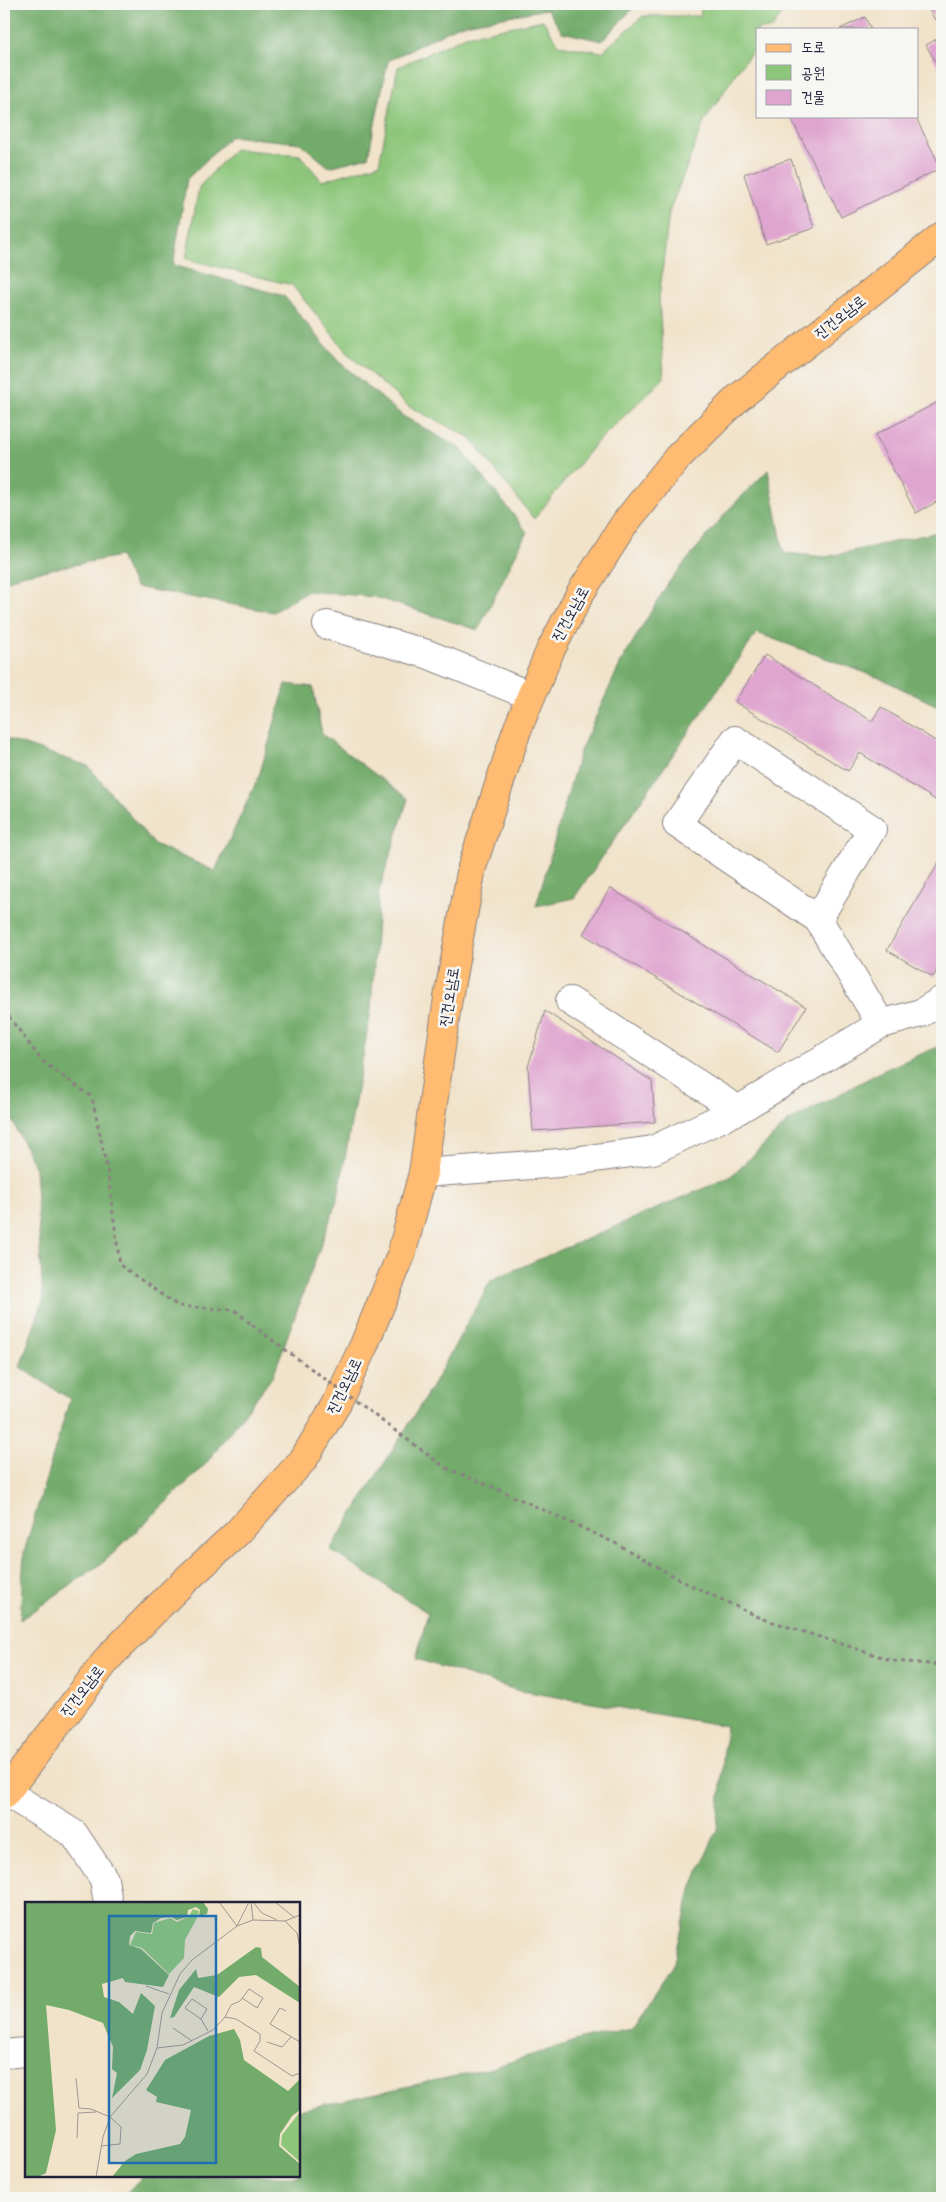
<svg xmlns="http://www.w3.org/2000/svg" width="946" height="2202" viewBox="0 0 946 2202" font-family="'Balsamiq Sans','Poor Story',sans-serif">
  <rect width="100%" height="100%" fill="#f6f6f2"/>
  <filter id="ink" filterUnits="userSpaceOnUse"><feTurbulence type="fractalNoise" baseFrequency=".02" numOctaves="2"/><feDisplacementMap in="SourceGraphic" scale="10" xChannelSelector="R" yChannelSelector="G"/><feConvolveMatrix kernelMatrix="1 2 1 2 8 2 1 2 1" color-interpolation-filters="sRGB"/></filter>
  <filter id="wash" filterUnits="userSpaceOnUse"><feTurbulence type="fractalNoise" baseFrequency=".0096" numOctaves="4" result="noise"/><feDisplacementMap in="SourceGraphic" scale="20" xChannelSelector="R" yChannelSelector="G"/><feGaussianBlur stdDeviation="1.12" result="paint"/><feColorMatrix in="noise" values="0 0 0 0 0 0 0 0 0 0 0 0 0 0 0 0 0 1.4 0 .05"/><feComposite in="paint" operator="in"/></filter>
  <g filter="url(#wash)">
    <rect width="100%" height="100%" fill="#f1e3ca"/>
    <path fill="#8dc67a" stroke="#58745a" d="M702,4h86l-16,25h-15v17l-17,21 -36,55 -35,90 -10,87 5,79 -69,66 -61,75 -65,-82 -61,-31 -59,-51 -57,-70 -106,-26 13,-72 35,-38 66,6 22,26 57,-17 19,-97 68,-31 77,-16 16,25 43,7 41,-36h57z"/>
    <path fill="#72ab6a" stroke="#4a6652" d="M4,4h691l-1,3 -58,-2 -34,36 -40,-9 -15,-23 -88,16 -71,36 -20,96 -39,10 -29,-24 -69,-7 -44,43 -14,86 111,31 54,65 65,55 58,33 66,83 -49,98 -103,-33 -68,-6 -34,21 -138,-25 -15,-31 -99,19 -17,7z
      M768,470l16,83 42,4 116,-26v177l-60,-29 -125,-46 -183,265 -38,8 44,-155 42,-91 47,-78 60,-73z
      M286,684l27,3 9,47 86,65 -29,92 -8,119 -33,188 -65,178 -69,90 -99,95 -85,59 4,-68 46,-153 -50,-32 23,-67 -8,-132 -31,-65v-365l84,28 66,78 61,27 44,-95z
      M942,1045v1153h-821l22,-22h156v-66l189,-41 93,-30 50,-11 42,-62 19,-80 25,-56 9,-104 -210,-36 -100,-31 12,-46 -98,-63 103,-165 58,-105 239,-103 58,-55 96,-52z"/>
    <g id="blocks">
      <path fill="#dfa5d0" d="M926,4h16v13l-7,3z
        M865,17l6,12h-31z
        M942,36v37l-16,-28z
        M790,116h125l26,52 -100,49z
        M791,159l23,69 -48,16 -22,-70z
        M942,400v99l-26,14 -41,-78z
        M765,655l107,66 9,-14 61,38v59l-82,-51 -12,18 -113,-69z
        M942,857v105l-9,15 -46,-27z
        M610,888l196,119 -28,45 -195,-118z
        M545,1011l107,70 3,41 -122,9 -5,-64z"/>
    </g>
  </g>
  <g filter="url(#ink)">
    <use href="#blocks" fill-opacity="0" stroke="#8a8282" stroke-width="1"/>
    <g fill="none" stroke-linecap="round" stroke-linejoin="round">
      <defs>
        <path id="minor" d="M327,625l100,29 104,42
          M818,919l54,-90 -137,-89 -58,84 141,95 63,105
          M570,1001l168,109
          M423,1173l136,-10 94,-13 85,-40 143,-86 40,-11 21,-13
          M4,1791l70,43 30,45 4,24
          M4,2054l22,-2"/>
        <path id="major" d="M4,1795l105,-138 66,-67 62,-57 66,-73 33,-55 28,-60 37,-90 22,-82 25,-175 24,-131 45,-137 33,-79 31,-59 44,-69 52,-65 61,-60 204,-162"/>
      </defs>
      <use href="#minor" stroke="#8a8282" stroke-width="30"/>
      <use href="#major" stroke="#8a8282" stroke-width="30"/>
      <path stroke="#8a8282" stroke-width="3" stroke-dasharray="4 4" stroke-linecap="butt" d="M4,1010l38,51 50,36 15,71 13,97 58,41 57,4 17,15
        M446,1468l56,23 113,52 73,41 73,34 133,43 48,4"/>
      <use href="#minor" stroke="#fff" stroke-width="28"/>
      <use href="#major" stroke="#febb71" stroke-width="28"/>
      <path stroke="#8a8282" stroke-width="3" stroke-dasharray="4 4" stroke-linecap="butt" d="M252,1325l194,143"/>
    </g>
  </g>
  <g text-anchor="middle" stroke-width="5" stroke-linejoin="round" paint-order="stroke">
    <g font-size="15" fill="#22223b" stroke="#f6f6f2">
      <text transform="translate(840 317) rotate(-38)" y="5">진건오남로</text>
      <text transform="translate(570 614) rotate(-61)" y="5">진건오남로</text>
      <text transform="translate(449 997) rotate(-81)" y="5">진건오남로</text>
      <text transform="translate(344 1386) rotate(-64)" y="5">진건오남로</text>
      <text transform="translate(82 1691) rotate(-52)" y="5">진건오남로</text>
    </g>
  </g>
  <g transform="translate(25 1902)">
    <rect width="275" height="275" fill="#f1e3ca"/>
    <path d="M168,7l6,2 -1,5 -13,24 -1,18 -15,16 -27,-26 -12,-3 6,-13 16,2 2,-11 16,-5 7,4 11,-5zM275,210v50l-19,-17 1,-10z" fill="#8dc67a"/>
    <path d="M0,0h178l5,7 -1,5 -8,2 1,-6 -4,-3 -8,3 -1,7 -10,3 -6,-3 -10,1 -8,5 -2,10 -16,-2 -5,5 -1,9 12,4 28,26 -6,12 -38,-5 -2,-4 -21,6 2,13 15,5 14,12 8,-21 14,13 -8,44 -7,20 -28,28 5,-25 -5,-4 1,-22 -10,-24 -34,-13 -23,-5 10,125 -10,43 -8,4h-13zM231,45l5,1 1,9 38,30v16l-44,-28 -17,2 -20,20 -25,-10 -20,30 -4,1 9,-28 17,-21 2,9 19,-3zM209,127l6,11 4,20 44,31 12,-12v31l-8,6 -12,18 -1,12 21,18v13h-188l13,-16 11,-7 44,-10 5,-7 6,-27 -35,-8 1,-5 -11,-7 19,-30 44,-24z" fill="#72ab6a"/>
    <path fill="none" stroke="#9e9691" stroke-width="1" d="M194,0l18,24 12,-24M226,0l2,18M228,0l9,11 15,7M250,0l20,16M260,19l12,12 3,15M121,84l23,8M261,109l-6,-3 -10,16 30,18M200,115l11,2 24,15v7l-6,10 38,25 8,-3M176,117l6,-10 -15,-10 -7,9 16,11 7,12M148,126l19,13M242,140l15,5 9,-10M132,146l26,-3 30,-15 12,-13 6,-12 9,-4 9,-12 14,9 -6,10 -15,-10M51,176l3,30 12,1 19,8 11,10 -1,17 -19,2M52,236l1,-25 18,-1M71,275l7,-40 7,-20 37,-43 10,-26 5,-35 18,-39 12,-14 45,-34 16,-6 32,1 15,-6"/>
    <path fill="#1f6fb2" fill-opacity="0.15" stroke="#1f6fb2" stroke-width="2.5" d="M84,14h107v247h-107z"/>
    <rect width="275" height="275" fill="none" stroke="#22223b" stroke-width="2.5"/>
  </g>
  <rect width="946" height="2202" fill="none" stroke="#f6f6f2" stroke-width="20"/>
  <rect x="756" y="28" width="162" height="90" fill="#f6f6f2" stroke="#a1a1a9"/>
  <rect x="766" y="44" width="25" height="8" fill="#febb71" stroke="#a1a1a9"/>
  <text x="801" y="52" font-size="15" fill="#22223b">도로</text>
  <rect x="766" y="65" width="25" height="15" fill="#8dc67a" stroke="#a1a1a9"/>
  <text x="801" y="78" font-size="15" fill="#22223b">공원</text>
  <rect x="766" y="90" width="25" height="15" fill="#dfa5d0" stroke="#a1a1a9"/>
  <text x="801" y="102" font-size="15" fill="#22223b">건물</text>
</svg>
